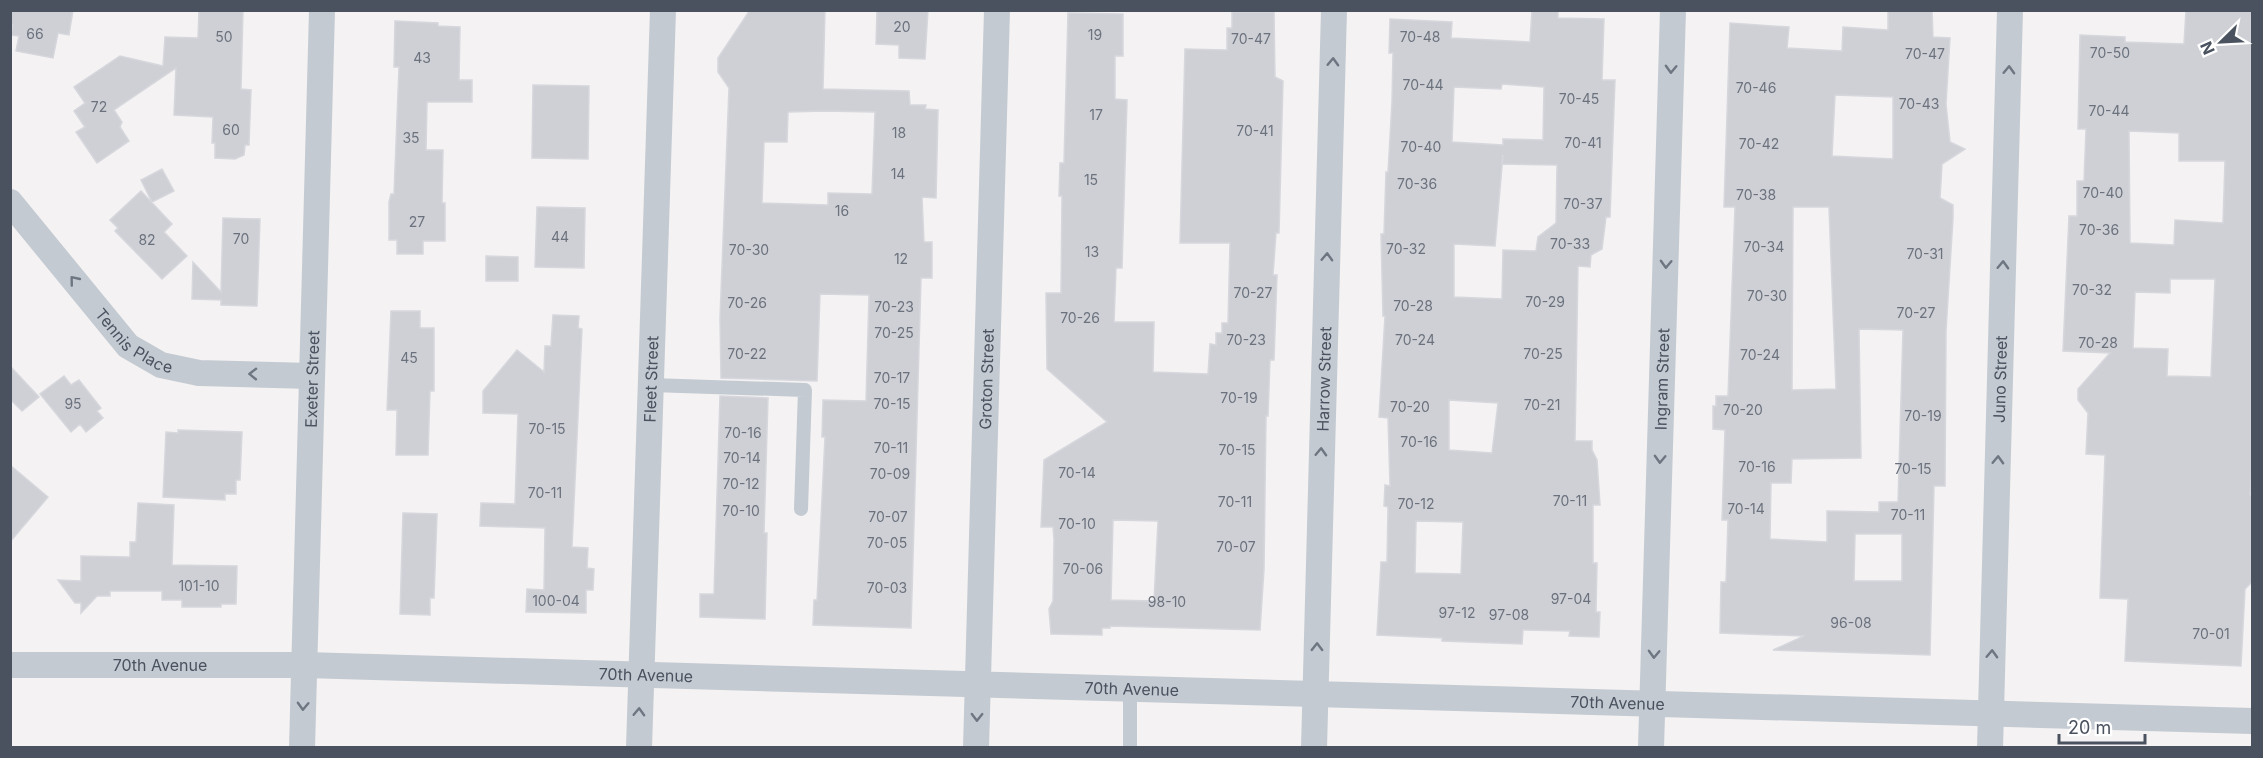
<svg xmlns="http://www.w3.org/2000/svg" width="2263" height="758" viewBox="0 0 2263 758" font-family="Inter,sans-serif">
  <rect width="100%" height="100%" fill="#f4f2f2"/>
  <path fill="#cfd0d6" stroke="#d6d7dd" stroke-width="1.5" fill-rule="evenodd" d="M10,10h63l-4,25 -11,-2 -5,25 -37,-7 3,-15 -8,-1 2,-10h-3z
    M199,10h44l-2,79 10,1 -2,55h-4l-1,10 -9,4 -20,-1v-15h-3l1,-26 -39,-2 2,-47 -62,42 8,12 -2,5 9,14 -32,22 -21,-31 9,-5 -11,-16 11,-8 -11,-16 46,-31 43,10 2,-29 33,1z
    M750,10h75l-2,79 86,2 1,14h16l-1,4 13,1 -2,88 -14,-1 2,45h8v36h-11l-10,350 -98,-3 1,-25h3l8,-163h-3l1,-37 43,1 3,-106 -49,-1 -3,87 -96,-3 -1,-60 9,-230 -11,-16v-14zM825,111l50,1 -3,82 -44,-1v12l-66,-2 2,-61h23l1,-30z
    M877,10h51l-3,49 -26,-1v-13l-23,-1z
    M1532,10h26v8l46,1 -2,61h13l-5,137h-4l-4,32 -11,6 -1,12 -12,-1 -3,175h17v9l5,10 3,45h-7v58h4l-1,49h4l-1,25 -30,-1 1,-5 -47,-1 -1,14 -80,-3v-3l-65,-3 4,-73h6l1,-55 -4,-1 1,-21 5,1 -2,-68 -9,-1 6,-101h-2l-2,-82h3l2,-62h2l4,-70 1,-49h-4l1,-34 62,3 -1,16 79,4zM1502,84l42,3 -1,53 -40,-1v6l-51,-3 2,-55 47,2zM1503,155l-1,9 55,1 -1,58 -18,14 -2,14 -33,-1 -1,49 -48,-2v-53l41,2zM1449,400l49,3 -6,50 -43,-3zM1416,521l47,1 -2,52 -46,-1z
    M1888,10h44l1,27 17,1 -4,66 4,38 15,7 -23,15 -2,34 13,7v13l-7,113 -1,155h-11l-4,169 -157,-5 31,-14 -84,-3 1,-51h5l2,-62h-6l3,-90 -12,-1v-23h3v-10h12l7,-189h-11l6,-184 59,4 -2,21 55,3 1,-24 45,3zM1835,95l58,2v62l-61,-3zM1793,207h36l7,182 -44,1zM1859,329l44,1 -5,172h-19v10l-52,-1v31l-57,-3 1,-56h20l1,-24 69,-1zM1855,534h47v47h-48z
    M2186,10h67v437l-3,48 3,1v85l-8,8 -4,77 -116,-5 3,-62 -28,-1 5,-143 -19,-1 2,-41 -10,-13v-11l32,-36 -47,-2 6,-135h8v-35h7l2,-52h-8l2,-94 45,2v5l59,2zM2129,131l50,2v28h46l-2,62 -48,-3 -1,25 -44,-2zM2170,279h45l-4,98 -44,-1 1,-27 -35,-1 2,-56 35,1z
    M1232,12h42l1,65 8,4 -4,152h-3l-3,42h4l-3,85h-4l-2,56h-2l-2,153 -4,61 -150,-4v2h-8v7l-51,-1 -2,-25 4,-8 1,-62 -1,-12h-12l3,-67 63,-38 -60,-53 -1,-76h15l1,-97h-3l1,-33h4l4,-150 55,1v42h-8v43l12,1 -5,168h-6l-2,54h40l-1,50 55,2 2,-30 6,1v-12h6v-10h6l2,-80h-50l5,-194 42,1v-22h5zM1113,520l45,1 -4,80 -43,-1z
    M395,21l43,2v3l22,1 -1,53h13v22h-45l-1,48h17l-1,53h3v38h-22v13h-26v-14h-8v-38l2,-8h3l5,-127h-5z
    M533,85l56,1 -1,73 -56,-1z
    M162,169l12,22 -22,11 -11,-22z
    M141,191l31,33 -8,8 23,24 -25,23 -47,-48 3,-3 -8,-8z
    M537,207l48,1 -1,60 -49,-1z
    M223,218l37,1 -3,87 -36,-1v-5l-29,-1 1,-37 28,30z
    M486,256l32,1v24h-32z
    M391,311h29v17h14v63h-4l-2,64h-32l1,-45h-10z
    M553,315l26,1 -1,12 4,1 -10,218 16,1 -1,20 7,1 -1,21h-7v23l-60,-1 1,-23 17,1 1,-62 -65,-2 1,-23 34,1 2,-61 1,-29 -35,-1v-22l34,-41 27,22 1,-26h6z
    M10,366l29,31 -17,14 -12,-12z
    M64,376l7,9 8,-5 22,28 -4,3 6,7 -17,14 -6,-8 -9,8 -31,-38z
    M720,396l48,2 -4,135h3l-2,86 -65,-2v-23h14z
    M178,430l64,2 -2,48h-4v14h-11v6l-62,-3 3,-65 12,1z
    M10,465l38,32 -38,45z
    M138,503l36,2 -2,60 65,1 -1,38h-15v3h-39v-7h-20v-9h-52v5h-13l-16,17v-10h-6l-17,-23 23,1v-25l49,1v-15h6z
    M403,513l34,1 -3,84h-4v17l-30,-1z"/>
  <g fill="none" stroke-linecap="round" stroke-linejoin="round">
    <path stroke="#c3cad2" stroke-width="14" d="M651,385l154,5 -4,119
      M1130,748v-57"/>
    <g stroke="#c3cad2" stroke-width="26">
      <path id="s1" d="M10,202l118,144 33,19 38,8 113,3"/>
      <path id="s2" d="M10,665h295l1947,56"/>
      <path id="s3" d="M302,748l20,-738"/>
      <path id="s4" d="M639,748l24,-738"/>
      <path id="s5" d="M976,748l21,-738"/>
      <path id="s6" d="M1314,748l20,-738"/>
      <path id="s7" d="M1651,748l22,-738"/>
      <path id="s8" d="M1990,748l20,-738"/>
    </g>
  </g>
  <defs><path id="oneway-chevron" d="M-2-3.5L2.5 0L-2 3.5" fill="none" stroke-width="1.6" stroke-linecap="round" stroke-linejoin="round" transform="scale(1.5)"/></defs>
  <g stroke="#6e7682">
    <use href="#oneway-chevron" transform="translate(1333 62) rotate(-88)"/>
    <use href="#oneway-chevron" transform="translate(1671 69) rotate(92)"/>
    <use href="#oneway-chevron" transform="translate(2009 70) rotate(-88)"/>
    <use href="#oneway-chevron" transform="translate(1327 257) rotate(-88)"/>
    <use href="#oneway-chevron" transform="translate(1666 264) rotate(92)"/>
    <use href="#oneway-chevron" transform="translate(2003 265) rotate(-88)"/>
    <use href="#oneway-chevron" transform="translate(74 280) rotate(-129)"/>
    <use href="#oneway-chevron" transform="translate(253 374) rotate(-179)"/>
    <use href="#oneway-chevron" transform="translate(1321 452) rotate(-88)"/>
    <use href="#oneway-chevron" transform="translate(1660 459) rotate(92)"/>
    <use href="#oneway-chevron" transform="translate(1998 460) rotate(-88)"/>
    <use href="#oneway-chevron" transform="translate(1317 647) rotate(-89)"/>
    <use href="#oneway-chevron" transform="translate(1654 654) rotate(92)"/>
    <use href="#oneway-chevron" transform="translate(1992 654) rotate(-88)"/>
    <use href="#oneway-chevron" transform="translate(303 706) rotate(92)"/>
    <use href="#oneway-chevron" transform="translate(639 712) rotate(-88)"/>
    <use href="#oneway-chevron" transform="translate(977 717) rotate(91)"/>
  </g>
  <g text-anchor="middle" stroke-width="4.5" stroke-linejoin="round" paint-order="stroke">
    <g font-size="14" fill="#6b727d">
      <text x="902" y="32">20</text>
      <text x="35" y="39">66</text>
      <text x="1095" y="40">19</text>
      <text x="224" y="42">50</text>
      <text x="1420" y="42">70-48</text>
      <text x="1251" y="44">70-47</text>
      <text x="2110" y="58">70-50</text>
      <text x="1925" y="59">70-47</text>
      <text x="422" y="63">43</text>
      <text x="1423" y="90">70-44</text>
      <text x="1756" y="93">70-46</text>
      <text x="1579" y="104">70-45</text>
      <text x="1919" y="109">70-43</text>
      <text x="99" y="112">72</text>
      <text x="2109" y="116">70-44</text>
      <text x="1096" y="120">17</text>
      <text x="231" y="135">60</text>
      <text x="1255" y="136">70-41</text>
      <text x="899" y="138">18</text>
      <text x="411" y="143">35</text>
      <text x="1583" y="148">70-41</text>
      <text x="1759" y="149">70-42</text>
      <text x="1421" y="152">70-40</text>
      <text x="898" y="179">14</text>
      <text x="1091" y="185">15</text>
      <text x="1417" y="189">70-36</text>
      <text x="2103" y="198">70-40</text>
      <text x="1756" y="200">70-38</text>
      <text x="1583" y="209">70-37</text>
      <text x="842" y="216">16</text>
      <text x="417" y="227">27</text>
      <text x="2099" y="235">70-36</text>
      <text x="560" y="242">44</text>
      <text x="241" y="244">70</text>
      <text x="147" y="245">82</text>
      <text x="1570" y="249">70-33</text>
      <text x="1764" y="252">70-34</text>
      <text x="1406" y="254">70-32</text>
      <text x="749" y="255">70-30</text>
      <text x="1092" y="257">13</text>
      <text x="1925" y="259">70-31</text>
      <text x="901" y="264">12</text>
      <text x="2092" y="295">70-32</text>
      <text x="1253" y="298">70-27</text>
      <text x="1767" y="301">70-30</text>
      <text x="1545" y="307">70-29</text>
      <text x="747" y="308">70-26</text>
      <text x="1413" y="311">70-28</text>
      <text x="894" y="312">70-23</text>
      <text x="1916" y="318">70-27</text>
      <text x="1080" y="323">70-26</text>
      <text x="894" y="338">70-25</text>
      <text x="1246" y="345">70-23</text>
      <text x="1415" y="345">70-24</text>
      <text x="2098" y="348">70-28</text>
      <text x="747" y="359">70-22</text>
      <text x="1543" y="359">70-25</text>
      <text x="1760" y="360">70-24</text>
      <text x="409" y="363">45</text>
      <text x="892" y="383">70-17</text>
      <text x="1239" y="403">70-19</text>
      <text x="73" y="409">95</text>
      <text x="892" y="409">70-15</text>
      <text x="1542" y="410">70-21</text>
      <text x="1410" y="412">70-20</text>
      <text x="1743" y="415">70-20</text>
      <text x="1923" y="421">70-19</text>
      <text x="547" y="434">70-15</text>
      <text x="743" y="438">70-16</text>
      <text x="1419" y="447">70-16</text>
      <text x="891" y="453">70-11</text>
      <text x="1237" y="455">70-15</text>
      <text x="742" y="463">70-14</text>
      <text x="1757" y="472">70-16</text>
      <text x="1913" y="474">70-15</text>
      <text x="1077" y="478">70-14</text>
      <text x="890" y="479">70-09</text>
      <text x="741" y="489">70-12</text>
      <text x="545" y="498">70-11</text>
      <text x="1570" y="506">70-11</text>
      <text x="1235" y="507">70-11</text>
      <text x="1416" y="509">70-12</text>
      <text x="1746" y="514">70-14</text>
      <text x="741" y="516">70-10</text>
      <text x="1908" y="520">70-11</text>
      <text x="888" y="522">70-07</text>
      <text x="1077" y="529">70-10</text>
      <text x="887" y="548">70-05</text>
      <text x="1236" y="552">70-07</text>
      <text x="1083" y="574">70-06</text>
      <text x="199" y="591">101-10</text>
      <text x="887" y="593">70-03</text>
      <text x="1571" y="604">97-04</text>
      <text x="556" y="606">100-04</text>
      <text x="1167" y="607">98-10</text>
      <text x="1457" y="618">97-12</text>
      <text x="1509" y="620">97-08</text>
      <text x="1851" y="628">96-08</text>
      <text x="2211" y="639">70-01</text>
    </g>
    <g font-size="16" fill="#4a525f" stroke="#fff">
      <text dy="6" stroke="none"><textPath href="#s1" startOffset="188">Tennis Place</textPath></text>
      <text dy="6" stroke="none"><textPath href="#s3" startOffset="369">Exeter Street</textPath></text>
      <text dy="6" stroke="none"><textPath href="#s4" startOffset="369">Fleet Street</textPath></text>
      <text dy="6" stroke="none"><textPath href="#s5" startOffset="369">Groton Street</textPath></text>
      <text dy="6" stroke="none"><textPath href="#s6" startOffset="369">Harrow Street</textPath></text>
      <text dy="6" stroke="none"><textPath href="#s7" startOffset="369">Ingram Street</textPath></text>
      <text dy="6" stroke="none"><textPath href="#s8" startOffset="369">Juno Street</textPath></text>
      <text dy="6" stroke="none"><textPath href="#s2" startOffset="150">70th Avenue</textPath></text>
      <text dy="6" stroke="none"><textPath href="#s2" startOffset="636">70th Avenue</textPath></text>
      <text dy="6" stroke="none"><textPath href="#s2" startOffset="1122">70th Avenue</textPath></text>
      <text dy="6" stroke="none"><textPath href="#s2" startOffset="1608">70th Avenue</textPath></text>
    </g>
  </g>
  <rect width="2263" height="758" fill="none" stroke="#4a525f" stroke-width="24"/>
  <g transform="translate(2221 42) rotate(246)" stroke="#ffffff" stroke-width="4.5" paint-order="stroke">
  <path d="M0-4.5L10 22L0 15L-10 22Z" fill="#4a525f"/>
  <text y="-9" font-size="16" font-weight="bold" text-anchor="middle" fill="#4a525f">N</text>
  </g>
  <path d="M2059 734v9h86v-9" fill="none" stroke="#4a525f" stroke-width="3"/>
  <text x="2068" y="734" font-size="18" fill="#4a525f" stroke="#ffffff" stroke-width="4.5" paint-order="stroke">20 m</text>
</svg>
